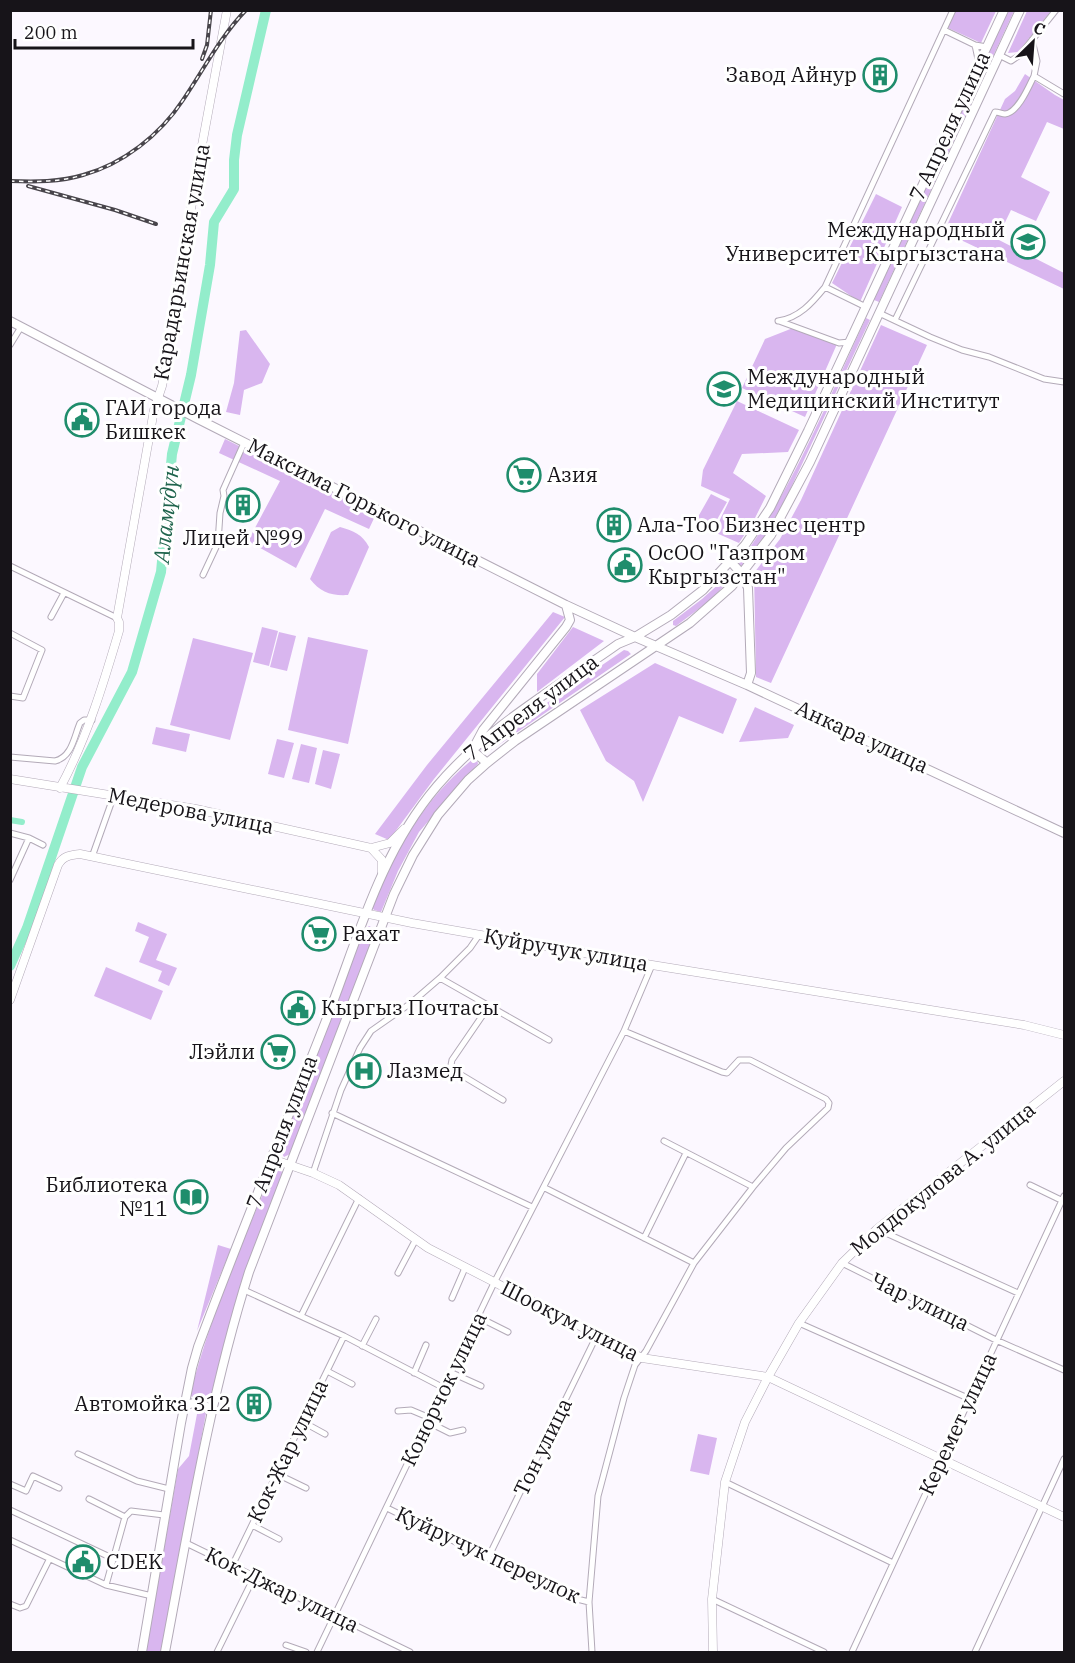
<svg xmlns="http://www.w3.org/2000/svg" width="1075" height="1663" viewBox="0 0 1075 1663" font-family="'IBM Plex Serif',serif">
  <rect width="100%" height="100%" fill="#fcf8ff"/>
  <path fill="#d9b6ef" d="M955,11h41l-15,32 -33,-15z
    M1008,11h6l-135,291 -5,-2z
    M1027,11h24l-33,41 -10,1z
    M1025,74l30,21 9,5v29l-17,-7 -26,55 29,15 -14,29 -25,-11 -14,29 67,34v16l-120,-57 61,-133 10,-8z
    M876,194l26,13 -42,95 -28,-19z
    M866,318l4,2 -83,176 -24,43 -21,27h-2l-2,-2c55,-74 89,-163 128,-246z
    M881,325l46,20 -156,338 -15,-6 -2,-104 26,-34 21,-39z
    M793,328l44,16 -32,73 -63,-29 23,-49z
    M246,330l24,34 -8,19 -18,7 -4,25 -14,-3 8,-29 6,-52z
    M737,401l62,29 -11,22 -46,2 -9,19 33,23 -12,24 -15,23 -25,-11 16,-33 -29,-13 2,-16z
    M225,439l151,75 -7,15 -44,-20 -29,59 -48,-27 32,-60 -61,-28z
    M711,494l16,8 -17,30 -16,-8z
    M340,527c14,4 22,7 29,20l-21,48c-17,1 -28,-3 -38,-16l21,-47z
    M731,573l2,1 -2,5 -23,23 -32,24 -3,-1v-4l29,-22z
    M553,612l12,5 -131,162 -45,61 -14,-6 52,-69z
    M262,627l16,4 -9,35 -16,-4z
    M573,627l31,14 -67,51v-18z
    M279,632l17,4 -9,35 -17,-4z
    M308,637l60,13 -20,94 -60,-14z
    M193,638l60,15 -23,87 -60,-15z
    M624,650l4,1 3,3 -147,101 -4,-6z
    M655,663l82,36 -14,35 -44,-18 -36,86 -9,-21 -28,-20 -26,-51z
    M755,707l39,18 -6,13 -49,4z
    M156,727l34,7 -4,18 -34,-8z
    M277,739l17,4 -10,35 -16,-4z
    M301,744l16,4 -8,35 -17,-4z
    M323,750l17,4 -9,35 -16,-5z
    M473,759h4l1,5 -59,68 -21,39 -17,41 -7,-2 -2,-3c20,-55 56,-112 101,-148z
    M138,922l29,12 -11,26 21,8 -8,18 -11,-5 4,-10 -23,-9 10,-25 -14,-6z
    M369,926l4,2 1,7 -84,219 -6,3 -4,-7 84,-219z
    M106,967l57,24 -12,29 -57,-24z
    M280,1168l3,7 -48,130 -24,92 -2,4 -6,2 -12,-7v-5c20,-76 51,-150 83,-222z
    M218,1245l13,4 -34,82z
    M200,1409h4l2,4 -45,239h-15l32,-183 11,-13 8,-42z
    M698,1434l19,4 -8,37 -19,-4z"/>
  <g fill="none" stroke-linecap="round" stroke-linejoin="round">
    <path stroke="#93edcb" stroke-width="6" d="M10,820l12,2"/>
    <path stroke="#93edcb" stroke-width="10" d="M10,966l17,-38 55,-161 50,-95 29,-100 11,-118 19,-79 19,-110 4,-43 20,-33v-29l3,-25 29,-125"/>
    <defs>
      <path id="street" d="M944,30l31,15 12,2
        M1032,40l5,21 -3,15 30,18
        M975,45l4,19
        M999,55l12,6 9,-6 36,-45
        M825,287l41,20
        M879,313l51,24 32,13 27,7 55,22 20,3
        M895,320l100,-208c4,0 7,2 10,2 13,-1 24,-28 29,-38
        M778,321c21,-3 34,-18 47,-34l128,-277
        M779,321l60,22 11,-1
        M10,345l11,-18
        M10,566l107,52
        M203,575l15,-32 2,-30 4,-17 -1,-6 21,-47
        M51,617l13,-24
        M10,633l32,17 -19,48 -13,-2
        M10,757l45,4c17,-4 19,-24 25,-38l4,-3h8
        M10,833l19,5 14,7
        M92,857l22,-62
        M10,880l19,-42
        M440,978l109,62
        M489,1006l-37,54 -1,5 2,5 50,30
        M332,1113l200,94
        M664,1141l89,46
        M313,1173l28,-83 19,-42 11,-17 40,-28 29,-25 30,-30 9,-13
        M1030,1185l33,16
        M545,1188l149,75
        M877,1229l141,64
        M644,1238l42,-85
        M842,1263l154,77 68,30
        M398,1273l18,-34
        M244,1290l100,46 100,52
        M452,1298l13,-30
        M301,1316l58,-118
        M478,1317l30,15
        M799,1323l171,76
        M362,1346l14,-27
        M327,1371l25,13
        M414,1373l12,-28
        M452,1373l29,13
        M398,1411l13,-1 19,8
        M303,1422l22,12
        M428,1422l22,11 13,-3
        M78,1454l59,27 32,8
        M277,1474l29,14
        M725,1482l168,81
        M10,1484l16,7 7,-15 26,12
        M89,1499l36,18
        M387,1508l101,50 89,41 12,3
        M10,1510l104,49
        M252,1525l27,14
        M10,1540l96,45 46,11
        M186,1543l224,109
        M488,1558l109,-223
        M232,1566l112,-230
        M106,1585l19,-68 6,-6 33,4
        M712,1599l112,53
        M10,1604l10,4 6,-2 23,-46
        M286,1645l20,7
        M217,1652l37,-75
        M317,1652l177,-369 130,-252 28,-66
        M592,1652l-3,-50 9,-106 26,-98 11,-33 11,-14 48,-88 59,-76 33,-39 42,-40 1,-5 -3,-4 -76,-39h-11l-12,13 -5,-1 -98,-41
        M852,1652l212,-456
        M975,1652l89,-193"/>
      <path id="secondary" d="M10,779l186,30 175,39 19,-5 14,-14
        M60,788c27,-50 43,-103 59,-157v-9l-2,-4 37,-208 8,-24 8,-39 25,-164 32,-173
        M371,848l11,12v12
        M10,1000l48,-135c5,-9 12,-10 22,-11l332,69 240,42 372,60 40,10
        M272,1159l41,14 26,12 89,63 214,110 126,19 296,140
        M713,1652l-1,-53 13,-117 20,-60 23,-45 31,-54 43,-60 35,-34 187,-148"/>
      <path id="primary" d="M10,321l188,98 368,186 69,32 112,48 317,148
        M731,562l11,12 6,14 3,85 -4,12
        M475,745l8,-15 83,-103 4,-7 -4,-15
        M472,750l15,13
        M184,1407c10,-7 21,-5 27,6
        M142,1652l39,-229 11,-55 6,-21c41,-110 86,-219 129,-329 31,-80 53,-165 110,-232 49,-58 119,-98 181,-142l17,-7 36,-22 32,-25 42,-45 25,-37 38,-77 196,-421
        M165,1652c24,-127 45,-256 84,-380l145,-378 19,-39 25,-40 30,-35 19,-17 28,-22 175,-118 42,-37 39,-51 39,-73 210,-452"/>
    </defs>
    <use href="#street" stroke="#b3aab8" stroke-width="7"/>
    <use href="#secondary" stroke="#b3aab8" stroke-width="9"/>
    <use href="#primary" stroke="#b3aab8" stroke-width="10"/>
    <use href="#street" stroke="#fff" stroke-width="5"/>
    <use href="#secondary" stroke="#fff" stroke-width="8"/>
    <use href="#primary" stroke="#fff" stroke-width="8"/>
    <defs>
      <path id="rail" d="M202,59l5,-14 4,-35
        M10,181c25,1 50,1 73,-6 40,-11 77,-40 100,-75 21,-31 37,-63 63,-90
        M28,186l87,24 41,14"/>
    </defs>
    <use href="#rail" stroke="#48454b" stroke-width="4"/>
    <use href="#rail" stroke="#fff" stroke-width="1.5" stroke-dasharray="4.5" stroke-linecap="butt"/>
  </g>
  <defs>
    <symbol id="building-ring" viewBox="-11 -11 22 22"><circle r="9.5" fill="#fff" stroke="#1f8d6c" stroke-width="1.5"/><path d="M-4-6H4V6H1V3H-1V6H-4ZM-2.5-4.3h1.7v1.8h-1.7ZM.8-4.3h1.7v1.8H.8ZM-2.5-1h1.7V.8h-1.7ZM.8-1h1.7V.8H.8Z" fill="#1f8d6c"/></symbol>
    <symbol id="university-ring" viewBox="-11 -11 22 22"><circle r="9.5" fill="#fff" stroke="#1f8d6c" stroke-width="1.5"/><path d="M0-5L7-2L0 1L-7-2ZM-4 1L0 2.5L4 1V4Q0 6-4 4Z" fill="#1f8d6c"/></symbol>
    <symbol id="civic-ring" viewBox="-11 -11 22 22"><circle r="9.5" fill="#fff" stroke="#1f8d6c" stroke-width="1.5"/><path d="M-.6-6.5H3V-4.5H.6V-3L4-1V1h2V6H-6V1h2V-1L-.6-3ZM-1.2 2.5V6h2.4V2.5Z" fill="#1f8d6c"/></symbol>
    <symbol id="supermarket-ring" viewBox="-11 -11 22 22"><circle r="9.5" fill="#fff" stroke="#1f8d6c" stroke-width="1.5"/><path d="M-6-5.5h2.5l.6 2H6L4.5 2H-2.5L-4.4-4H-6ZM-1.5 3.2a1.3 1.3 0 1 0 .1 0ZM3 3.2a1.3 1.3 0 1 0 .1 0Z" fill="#1f8d6c"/></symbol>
    <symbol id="hospital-ring" viewBox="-11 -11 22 22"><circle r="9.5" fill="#fff" stroke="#1f8d6c" stroke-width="1.5"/><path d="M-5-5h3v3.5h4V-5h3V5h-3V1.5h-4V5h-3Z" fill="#1f8d6c"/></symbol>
    <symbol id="library-ring" viewBox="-11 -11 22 22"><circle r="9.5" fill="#fff" stroke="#1f8d6c" stroke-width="1.5"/><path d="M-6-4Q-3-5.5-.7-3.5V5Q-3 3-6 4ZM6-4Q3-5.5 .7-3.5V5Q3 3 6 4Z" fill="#1f8d6c"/></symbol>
  </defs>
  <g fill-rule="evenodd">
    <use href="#building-ring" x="861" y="56" width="38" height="38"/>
    <use href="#university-ring" x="1009" y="223" width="38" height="38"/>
    <use href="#university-ring" x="705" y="370" width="38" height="38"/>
    <use href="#civic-ring" x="63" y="401" width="38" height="38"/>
    <use href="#supermarket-ring" x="505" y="456" width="38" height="38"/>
    <use href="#building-ring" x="224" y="486" width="38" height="38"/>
    <use href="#building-ring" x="595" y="506" width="38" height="38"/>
    <use href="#civic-ring" x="606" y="546" width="38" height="38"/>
    <use href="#supermarket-ring" x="300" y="915" width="38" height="38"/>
    <use href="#civic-ring" x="279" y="989" width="38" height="38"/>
    <use href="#supermarket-ring" x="259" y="1033" width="38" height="38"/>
    <use href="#hospital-ring" x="345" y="1052" width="38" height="38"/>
    <use href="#library-ring" x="172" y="1178" width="38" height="38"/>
    <use href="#building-ring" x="235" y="1385" width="38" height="38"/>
    <use href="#civic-ring" x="64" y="1543" width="38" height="38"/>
  </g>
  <g text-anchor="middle" stroke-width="6" stroke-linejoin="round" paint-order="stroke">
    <g font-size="21" fill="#171419" stroke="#fff" text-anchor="start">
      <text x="857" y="82" text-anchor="end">Завод Айнур</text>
      <text x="1005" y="237" text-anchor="end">Международный<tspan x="1005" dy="24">Университет Кыргызстана</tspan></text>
      <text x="747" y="384">Международный<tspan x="747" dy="24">Медицинский Институт</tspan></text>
      <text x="105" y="415">ГАИ города<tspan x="105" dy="24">Бишкек</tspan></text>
      <text x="547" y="482">Азия</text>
      <text x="637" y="532">Ала-Тоо Бизнес центр</text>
      <text x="243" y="545" text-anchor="middle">Лицей №99</text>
      <text x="648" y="560">ОсОО "Газпром<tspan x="648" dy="24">Кыргызстан"</tspan></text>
      <text x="342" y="941">Рахат</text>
      <text x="321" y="1015">Кыргыз Почтасы</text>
      <text x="255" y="1059" text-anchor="end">Лэйли</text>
      <text x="387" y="1078">Лазмед</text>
      <text x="168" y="1192" text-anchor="end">Библиотека<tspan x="168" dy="24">№11</tspan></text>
      <text x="231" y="1411" text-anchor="end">Автомойка 312</text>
      <text x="106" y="1569">CDEK</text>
    </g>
    <g font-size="21" fill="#171419" stroke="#fff">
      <text transform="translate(950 126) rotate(-65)" y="7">7 Апреля улица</text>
      <text transform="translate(182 262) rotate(-80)" y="7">Карадарьинская улица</text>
      <text transform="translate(364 503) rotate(27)" y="7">Максима Горького улица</text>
      <text transform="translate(531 708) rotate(-37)" y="7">7 Апреля улица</text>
      <text transform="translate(862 737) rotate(25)" y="7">Анкара улица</text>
      <text transform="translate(191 811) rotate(11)" y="7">Медерова улица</text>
      <text transform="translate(566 950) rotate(10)" y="7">Куйручук улица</text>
      <text transform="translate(282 1132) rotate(-69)" y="7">7 Апреля улица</text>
      <text transform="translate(943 1179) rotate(-39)" y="7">Молдокулова А. улица</text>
      <text transform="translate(920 1302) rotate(26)" y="7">Чар улица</text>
      <text transform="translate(570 1321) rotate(27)" y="7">Шоокум улица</text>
      <text transform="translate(444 1389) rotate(-64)" y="7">Конорчок улица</text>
      <text transform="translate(958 1424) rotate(-65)" y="7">Керемет улица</text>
      <text transform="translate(543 1447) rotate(-64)" y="7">Тон улица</text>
      <text transform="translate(288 1451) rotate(-64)" y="7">Кок-Жар улица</text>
      <text transform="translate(488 1555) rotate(25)" y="7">Куйручук переулок</text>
      <text transform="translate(282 1590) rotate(26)" y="7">Кок-Джар улица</text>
    </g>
    <g font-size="22" font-style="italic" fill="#1f644d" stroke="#fff">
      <text transform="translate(166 514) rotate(-84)" y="8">Аламүдүн</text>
    </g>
  </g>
  <rect width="1075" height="1663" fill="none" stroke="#171419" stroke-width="24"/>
  <g transform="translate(1033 42) rotate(25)" stroke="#ffffff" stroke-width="4.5" paint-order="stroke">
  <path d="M0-4.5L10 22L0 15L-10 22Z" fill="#171419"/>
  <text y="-9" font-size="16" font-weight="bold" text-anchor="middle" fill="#171419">С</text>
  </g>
  <path d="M15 39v9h178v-9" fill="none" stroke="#171419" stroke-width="3"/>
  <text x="24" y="39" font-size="18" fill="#171419" stroke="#ffffff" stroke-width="4.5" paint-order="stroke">200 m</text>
</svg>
